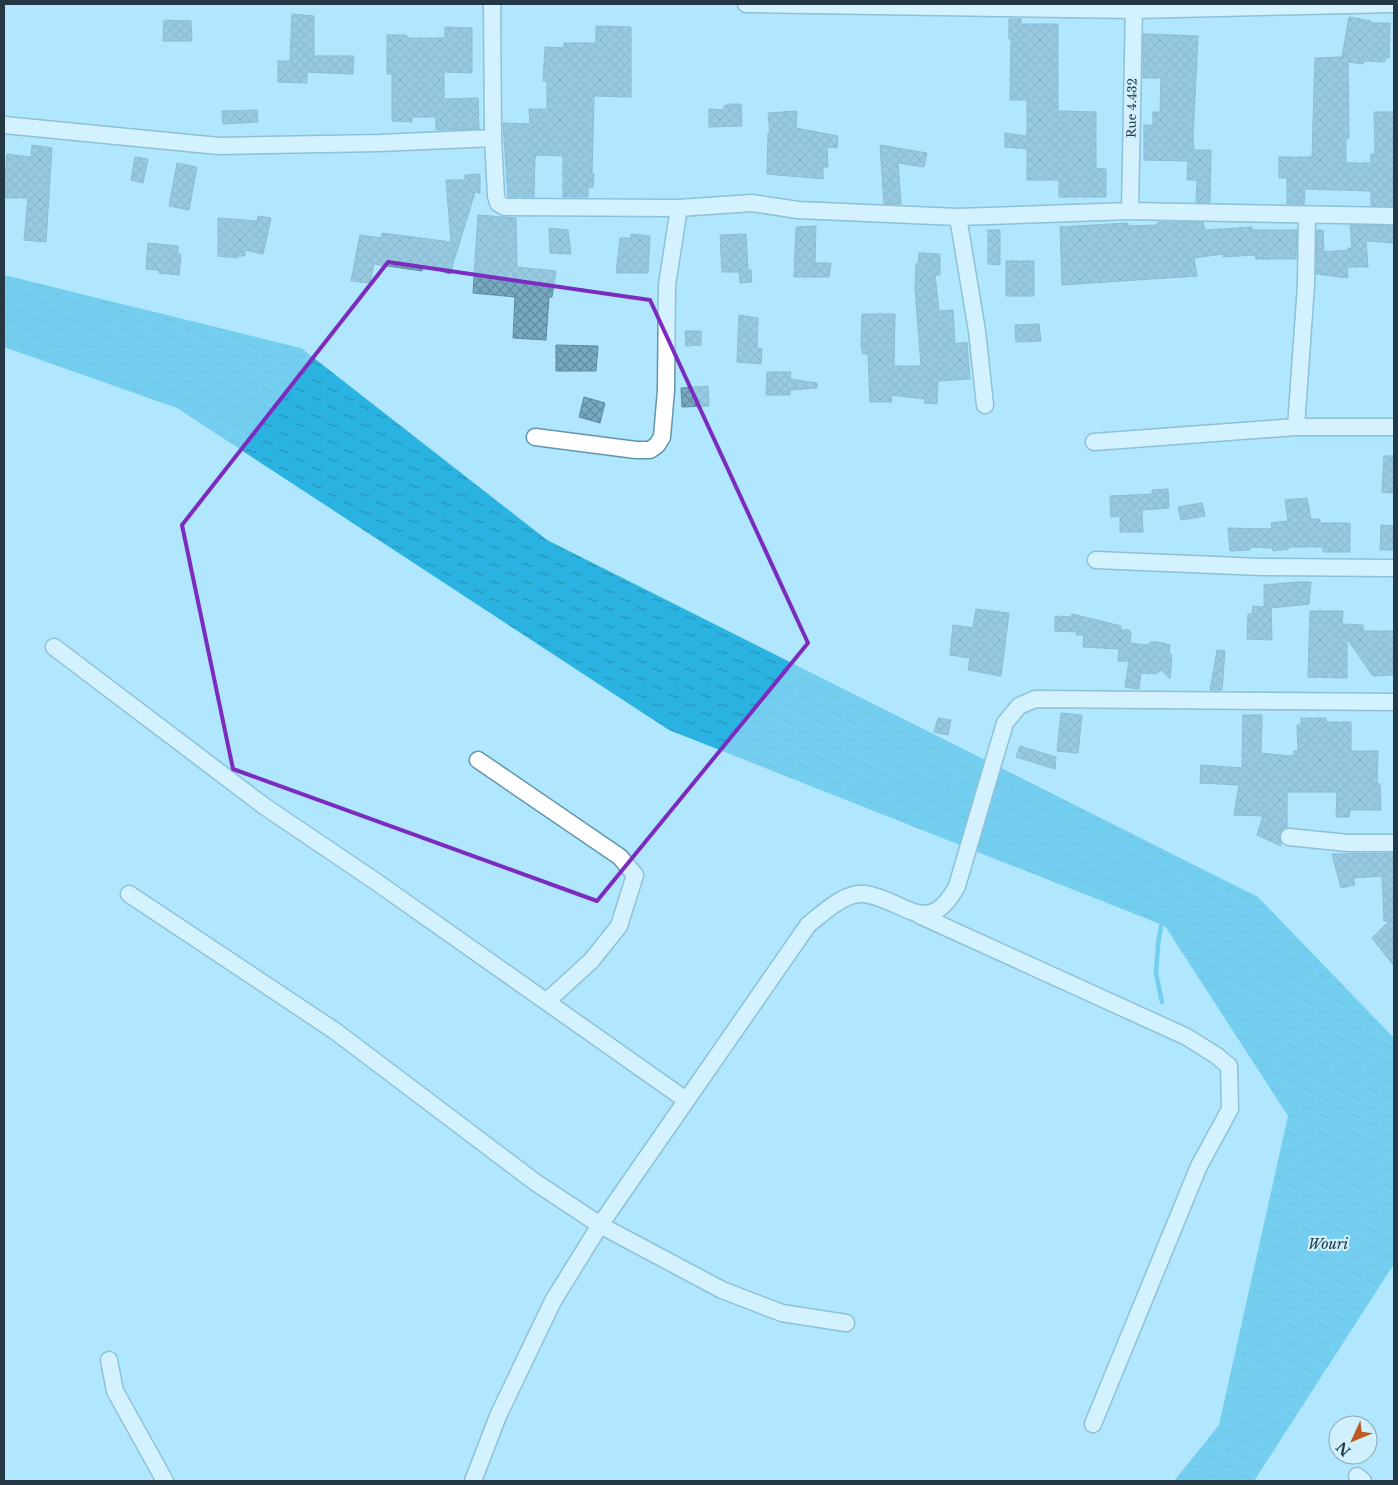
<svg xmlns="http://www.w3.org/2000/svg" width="1398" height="1485" viewBox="0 0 1398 1485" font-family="'Libre Baskerville',serif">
  <defs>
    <pattern id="water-ripples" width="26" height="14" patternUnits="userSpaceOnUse" patternTransform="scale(1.25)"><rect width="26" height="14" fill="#2ab2e0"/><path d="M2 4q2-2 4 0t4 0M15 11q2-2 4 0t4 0" fill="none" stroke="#2492b7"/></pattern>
    <pattern id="building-cross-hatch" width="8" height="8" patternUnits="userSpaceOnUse" patternTransform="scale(1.25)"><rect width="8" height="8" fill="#76aac1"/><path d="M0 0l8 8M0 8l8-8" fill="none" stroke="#618b9e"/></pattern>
  </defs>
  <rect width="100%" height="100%" fill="#b0e6fe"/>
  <path fill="url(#water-ripples)" d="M4,275l297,73 246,192 711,357 136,141v226l-140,217h-80l45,-56 69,-309 -123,-190 -496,-196 -492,-322 -173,-61z"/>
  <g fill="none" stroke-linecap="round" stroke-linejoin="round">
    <path stroke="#2ab2e0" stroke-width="4.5" d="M1162,1002l-6,-28 2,-30 4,-23"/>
  </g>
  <path fill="url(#building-cross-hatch)" stroke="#598ca2" d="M292,14l22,2v40h40l-1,18 -46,-2v11l-29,-1v-21h12z
    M1349,17l22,4 -1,2h20l-1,35h-4v4l-21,-1 -1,3 -15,-2 1,76h-3v25h25v-9h4l-1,-42h20v94h-23v-15l-66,-2 -1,15h-17v-26h-8v-21h33l3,-99 27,-1z
    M1009,19h12v5h37v87l38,1v56l10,1v28h-47v-17h-32v-31l-22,-2v-14l22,3v-36h-17l1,-61h-2z
    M164,20l27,1 1,20h-29z
    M596,26l35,1v70l-37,-1 -2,78h2l-1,13 -5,1v9h-25v-41l-25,-1 -3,2 -1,40h-26l-5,-74 27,1 -1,-15h18v-28h-4l2,-34 19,1v-5h32z
    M445,27l27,1v45l-28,-1v27l34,-1 1,31 -43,1v-13h-24v5l-20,-1v-47h-5v-39h19l2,3h37z
    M1143,34l55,2 -5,102 1,12h17l-1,53 -14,-1 1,-22h-10l1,-19 -44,-1v-35h9v-13h7l1,-34h-18z
    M730,104h11l1,22 -33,1v-18l15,1v-4z
    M257,110l1,12 -35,2 -1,-13z
    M797,111l-1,17 42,8 -1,12 -10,-1 1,20h-5v12l-56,-5 1,-41h2l-2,-20z
    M32,145l20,3 -6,94 -22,-2 4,-42h-22l-2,-4 3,-40 24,3z
    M880,145l47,8 -3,14 -26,-4 3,41h-17z
    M135,157l13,2 -5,24 -12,-3z
    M177,163l20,4 -8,43 -20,-4z
    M480,174v19l-5,-1 -25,82 -27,-9 -1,6 -48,-7 -4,19 -19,-2 9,-46 21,3 1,-5 69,9 -5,-62h19v-5z
    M478,215l38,3 1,49 39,4 -4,26h-3l-3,43 -33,-2 2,-41 -42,-4z
    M258,216l13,2 -8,36 -18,-4v6h-7v2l-20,-2v-38l39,3z
    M1158,222h45l2,8 47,-3v3h45l-1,29h-40l-1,-4 -32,2v-3l-29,4 3,18 -135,9 -2,-58 68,-4v3l30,-1z
    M1350,225l44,1v17l-28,-2 2,26h-21l1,11 -32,-4 1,-44h6l1,22 25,-2 -1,-2h4z
    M816,226l-1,37h16l-2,14h-35l2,-50z
    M549,228l19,2 3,24 -21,-1z
    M988,230h12v35l-12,-1z
    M631,234l19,2 -2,37h-32l4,-35h11z
    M746,234l2,36h3l1,12 -12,1 -1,-11h-17l-2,-37z
    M148,243l30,3v8l3,1 -2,20 -20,-2v-3l-13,-1z
    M919,253l21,1v21h-5l4,36 14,-1 2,34 12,-2 3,37 -32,2 -1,23 -13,-1 1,-4 -34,-4 1,7h-22l-2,-48h-5l-2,-7 1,-33h33l-1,52h27l-6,-78 1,-24h2z
    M1006,261h28v35h-28z
    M739,315l19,3 -1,30 5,1 -1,15 -24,-2z
    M1039,324l2,17 -25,1 -1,-17z
    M685,331h16v14l-15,1z
    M556,345l42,1 -2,25h-40z
    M767,372h24l-1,7 27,4v5l-27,2v5h-24z
    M708,386l1,20 -27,1 -1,-19z
    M584,397l21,6 -5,20 -21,-6z
    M1384,456h10v37l-12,-1z
    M1168,489l1,19 -27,2 1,22h-23v-16l-9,1 -1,-21 42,-2v-4z
    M1307,498l4,21h9v4h30v29h-27v-5h-35l1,2 -16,2 -1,-3 -22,-1v3l-20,1 -2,-23 44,1 -1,-6 17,-2 -3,-21z
    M1202,503l3,13 -24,4 -3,-13z
    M1381,525l13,1v24h-14z
    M1297,582h14l-2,22 -38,4 1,32 -25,-1 1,-25h4l1,-8 11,1v-22z
    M976,609l33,4 -8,63 -33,-6 2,-12 -20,-3 3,-30 20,3z
    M1310,611h33l-1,13 21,1v6h31v44l-21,1 -26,-37v39l-39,-1z
    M1072,614l49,12 -1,4h9l2,3 -1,10 17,2 4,-3h7l12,3 -1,7 3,3 -2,24 -9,-9 -5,4 -15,-1 -2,16 -14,-2 4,-26h-11l1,-12 -36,-2 1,-12h-8l1,-3 -22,-1v-15l16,1z
    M1217,650l8,1 -3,39h-12z
    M1061,713l21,2 -4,38 -21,-2z
    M1243,715h19l-1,38 27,3 6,-1v-4h4l-1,-26h4v-7h25v4h25v29h27l-1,32 3,1 1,26h-31l-1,7h-13l1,-25h-50v36l-8,8 2,10 -24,-11 6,-19 -29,-1 5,-30 -39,-2 1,-18 41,3z
    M938,718l13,2 -3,15 -14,-3z
    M1020,746l36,11 -1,12 -39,-12z
    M1394,853v113l-22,-28 17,-17h-5l-2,-45 -29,2 2,7 -14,3 -9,-34z"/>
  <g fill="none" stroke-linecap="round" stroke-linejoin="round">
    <defs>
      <path id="minor" d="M746,4l388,6 260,-6
        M4,125l215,21 161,-3 113,-5 -1,-134
        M493,138l3,58 2,7 7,4 174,1 73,-5 46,7 160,7 172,-6 264,5
        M1130,211l4,-207
        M958,217l19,114 8,74
        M1296,427l10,-142 1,-70
        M535,437l101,13h14l7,-5 5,-8 4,-47 1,-105 12,-77
        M1094,442l202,-15h98
        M1096,560l165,7 133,1
        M54,647l210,159 111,75 311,219
        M478,760l142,97 15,18 -16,51 -28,35 -44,40
        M1289,837l59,6h46
        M129,894l206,137 200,151 65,43 122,65 60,23 64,10
        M919,915l268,122 30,19 12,10 1,43 -31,57 -106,258
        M109,1360l6,31 50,90
        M1357,1476l6,5
        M473,1481l25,-65 55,-115 47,-76 208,-300c15,-12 36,-33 57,-31 40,6 63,46 92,-8l48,-163 14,-17 16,-7 359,3"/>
    </defs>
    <use href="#minor" stroke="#6195ab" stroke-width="19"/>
    <use href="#minor" stroke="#fff" stroke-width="16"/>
  </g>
  <path d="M0 0H1398V1485H0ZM388,262l262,38 158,343 -211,258 -364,-132 -51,-244z" fill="#b0e6fe" fill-opacity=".55" fill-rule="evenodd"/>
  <path fill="none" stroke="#7b2cbf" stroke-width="4" stroke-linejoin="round" d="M388,262l262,38 158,343 -211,258 -364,-132 -51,-244z"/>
  <g text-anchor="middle" stroke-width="4.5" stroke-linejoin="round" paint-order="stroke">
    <g font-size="12" fill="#243943" stroke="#d0f0fe">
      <text transform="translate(1132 108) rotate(-89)" y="4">Rue 4.432</text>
    </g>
    <g font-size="14" font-style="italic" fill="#1b3641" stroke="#d0f0fe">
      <text x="1328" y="1249">Wouri</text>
    </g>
  </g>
  <rect width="1398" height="1485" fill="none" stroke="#243943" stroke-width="10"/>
  <g transform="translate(1353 1440) rotate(226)"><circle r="24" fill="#d0f0fe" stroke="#8ba7b3"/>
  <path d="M0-4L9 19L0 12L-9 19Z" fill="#bd5a21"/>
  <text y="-8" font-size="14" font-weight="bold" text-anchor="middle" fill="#243943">N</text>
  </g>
</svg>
